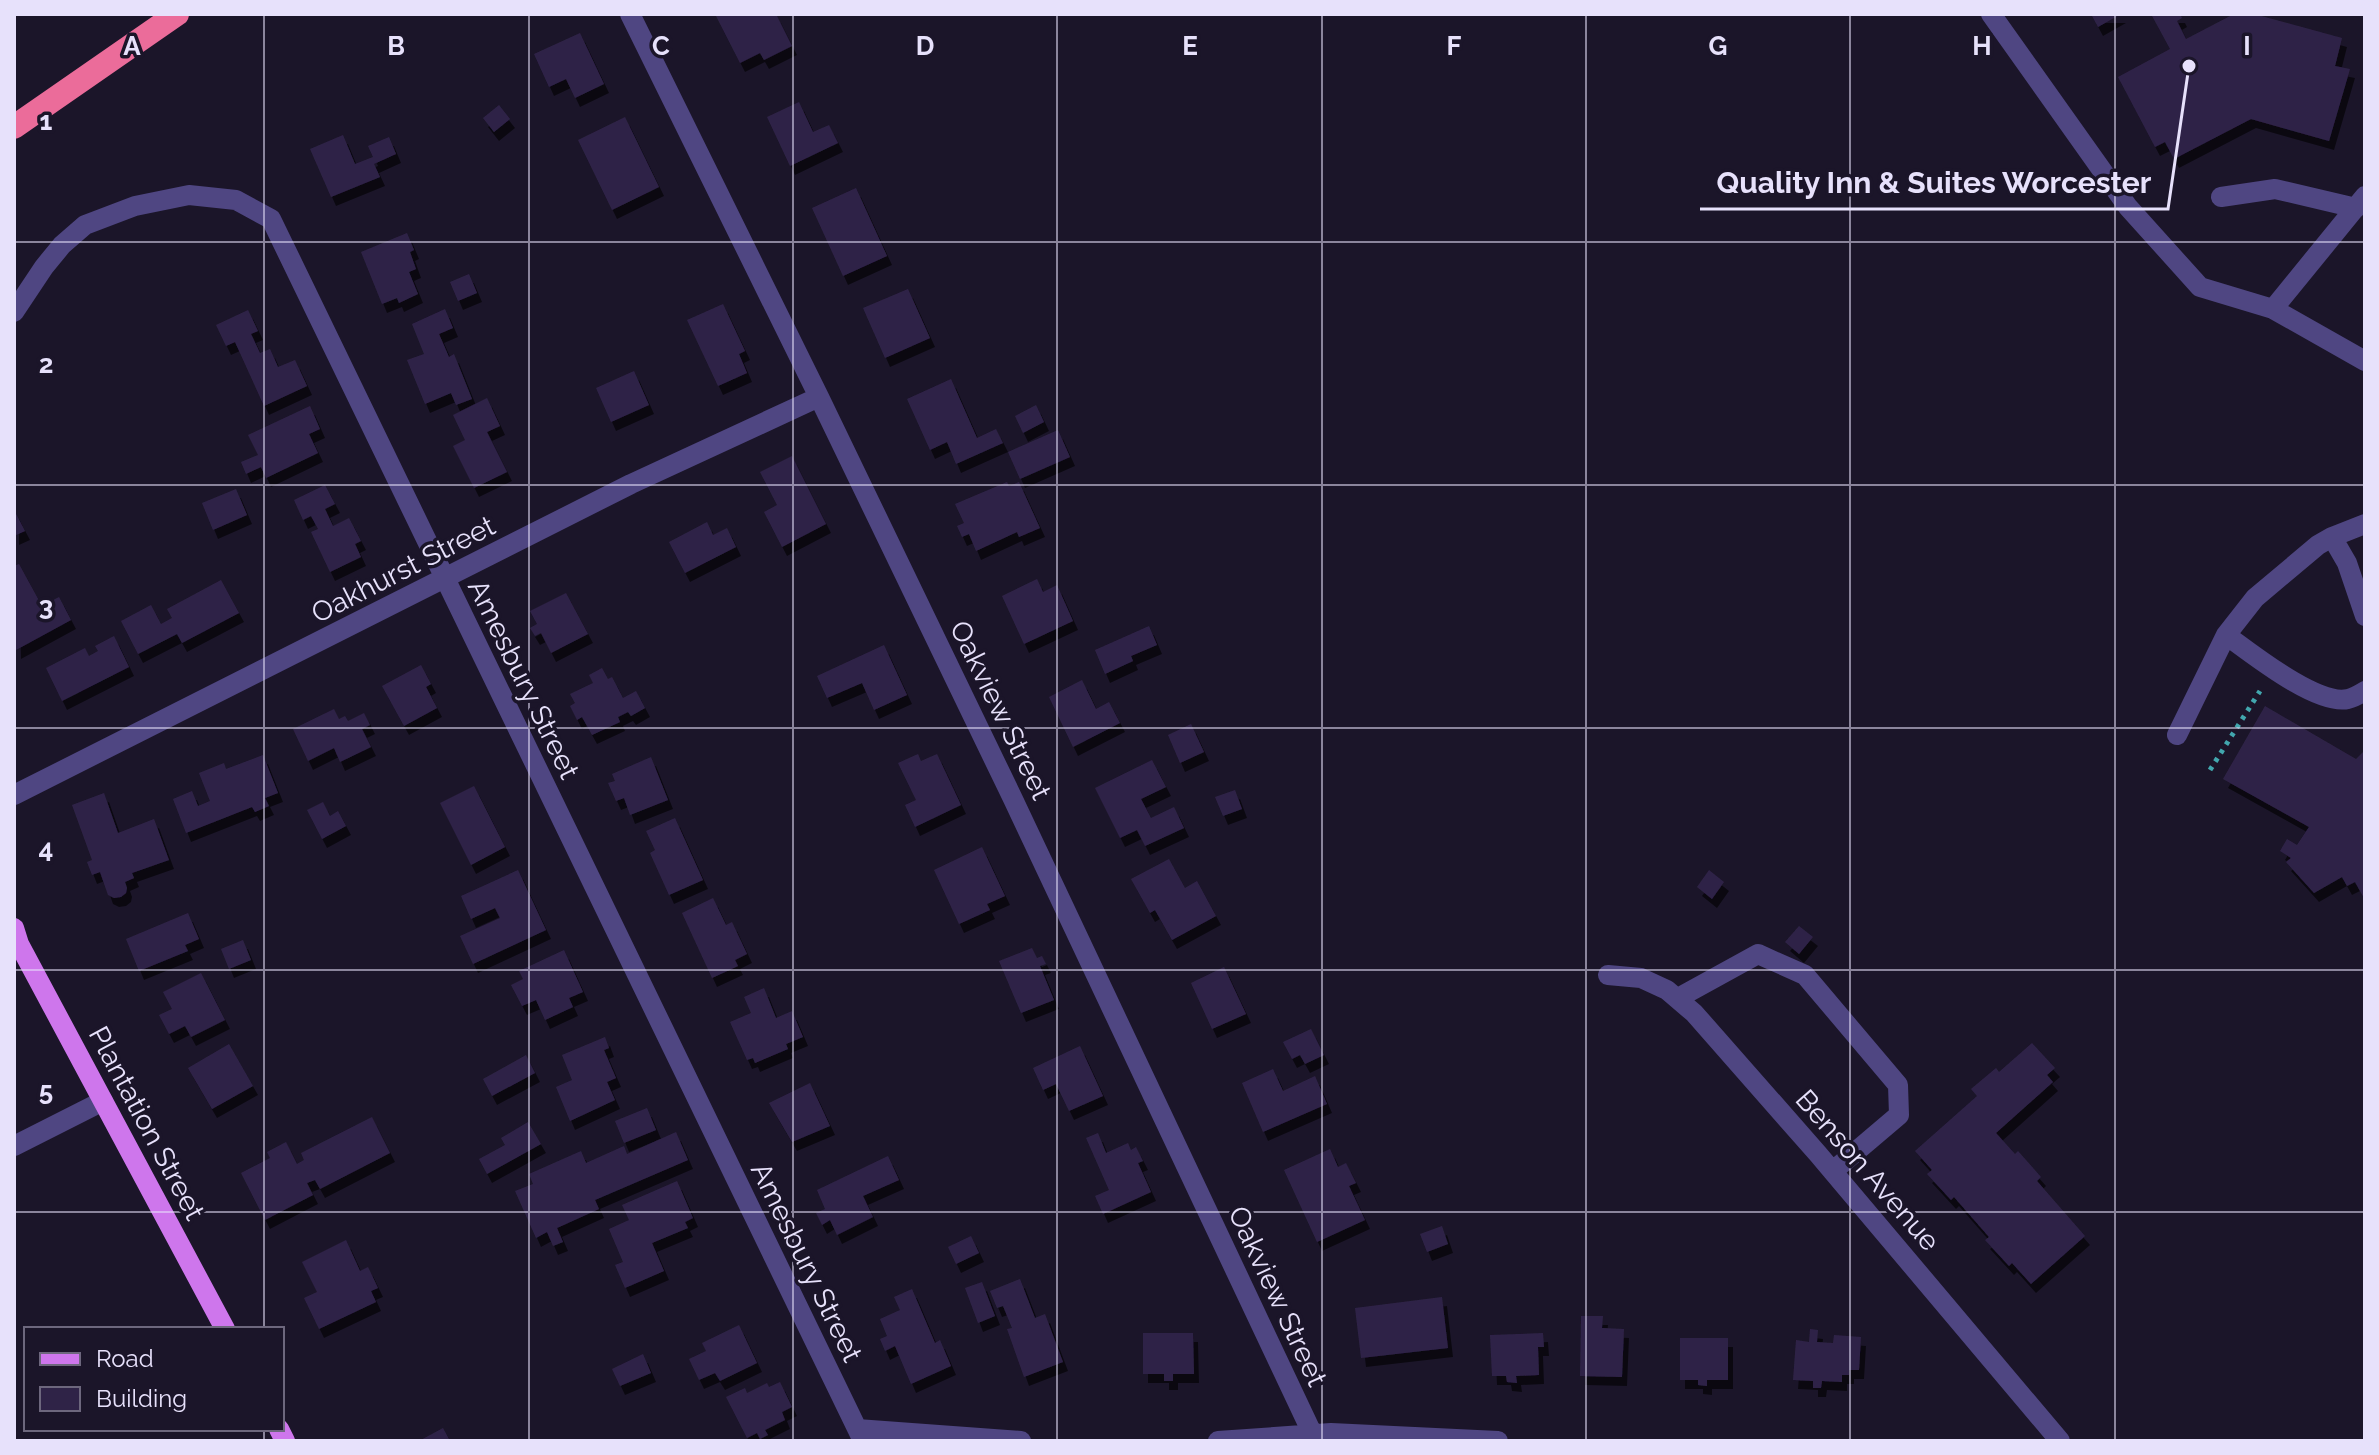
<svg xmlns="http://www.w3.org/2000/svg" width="2379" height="1455" viewBox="0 0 2379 1455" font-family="Raleway,sans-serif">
  <defs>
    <filter id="shadow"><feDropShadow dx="5" dy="9" stdDeviation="0" flood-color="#0009"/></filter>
  </defs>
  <rect width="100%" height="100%" fill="#1b1529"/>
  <path fill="#2f2347" filter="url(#shadow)" d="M715,14h61l16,32 -28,14 -4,-7 -20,10z
    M2091,14h30l-23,13z
    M2151,14h29l2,4 -5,3 9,18 48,-25h20l88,24 -7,28 15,3 -21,72 -78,-22 -77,40 -9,-17 -10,5 -37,-70 52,-28z
    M580,33l24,51 -29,14 -9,-19 -17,8 -15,-33z
    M799,102l14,30 16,-7 9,18 -48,23 -23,-49z
    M499,105l11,14 -16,13 -11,-14z
    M625,117l34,70 -47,23 -34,-70z
    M343,135l12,29 18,-7 -5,-11 21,-9 7,17 -22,10 6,13 -49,20 -21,-48z
    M856,188l31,68 -44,20 -31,-68z
    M407,233l7,17 -4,2 6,17 -7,3 9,22 -19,9 -2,-5 -15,6 -21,-52z
    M469,274l8,19 -19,8 -8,-19z
    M908,289l22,49 -45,20 -22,-50z
    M723,304l22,47 -6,3 8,19 -29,13 -31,-66z
    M445,309l8,19 -14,6 10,23 5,-3 18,45 -16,6 -5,-12 -26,11 -18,-44 17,-6 -12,-30z
    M248,310l10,21 -7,3 9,19 10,-4 8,18 17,-7 12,26 -43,20 -29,-64 -9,4 -10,-21z
    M634,371l15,34 -38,17 -15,-34z
    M951,379l26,59 19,-9 7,14 -47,21 -9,-22 -17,8 -23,-51z
    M487,398l13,28 -13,6 20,40 -33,16 -21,-42 12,-6 -12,-25z
    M1036,405l8,17 -21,11 -8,-17z
    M310,406l10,23 -11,5 9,19 -52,25 -5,-11 -15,7 -5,-12 17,-7 -10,-20z
    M1058,430l12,27 -50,22 -12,-27z
    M792,456l34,68 -44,23 -18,-35 13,-7 -17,-33z
    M1007,482l2,4 10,-4 21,46 -21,9 -2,-5 -41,19 -7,-17 -7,3 -5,-11 7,-3 -9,-19z
    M325,485l10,19 -10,5 8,17 16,-8 12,23 -6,3 6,13 -31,15 -19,-40 7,-3 -7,-13 -8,4 -9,-20z
    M236,489l11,26 -34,15 -11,-27z
    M14,510l11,21 -11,5z
    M707,522l6,13 14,-7 9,19 -51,26 -16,-31z
    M19,564l23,42 17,-9 12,23 -55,30 -2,-84z
    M1037,579l6,13 14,-7 16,36 -49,23 -22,-48z
    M221,580l18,33 -57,30 -5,-9 -39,20 -17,-33 30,-16 10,19 11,-6 -5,-9z
    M566,593l22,41 -37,19 -10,-20 -6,3 -5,-8 7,-4 -7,-13z
    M1149,626l8,19 -26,11 2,5 -28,13 -10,-24z
    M114,636l15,31 -67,34 -16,-33 39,-20 4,8 9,-5 -3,-5z
    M884,645l23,50 -33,15 -12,-27 -35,15 -10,-22z
    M421,665l10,19 -5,3 11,21 -33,18 -22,-40z
    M602,668l6,11 4,-2 11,21 13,-7 9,17 -14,8 -3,-4 -10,5 2,5 -28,13 -10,-18 -5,3 -7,-14 5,-3 -5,-9 23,-11 -4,-8z
    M1082,680l14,29 13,-7 11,21 -47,24 -24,-50z
    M2265,706l91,53 9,-9v150l-10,-18 -8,4 -5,-9 -28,16 -28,-31 5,-4 -11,-7 7,-12 10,6 12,-18 -86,-48z
    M334,709l5,10 6,-3 3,5 16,-8 6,12 -8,4 9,18 -31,15 -6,-14 -26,13 -15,-32z
    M1191,724l13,28 -24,11 -12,-28z
    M918,754l3,7 16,-7 24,51 -46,22 -10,-22 11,-5 -18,-37z
    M263,755l15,38 -13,5 4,8 -14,6 -3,-5 -66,26 -13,-34 19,-8 6,15 12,-5 -11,-28 25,-10 2,6z
    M651,757l17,43 -38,15 -6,-17 -8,3 -8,-18 7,-2 -3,-7z
    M1152,760l14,27 -25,12 10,19 23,-11 10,21 -39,18 -8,-16 -17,8 -25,-50z
    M474,786l31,61 -34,18 -31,-62z
    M1235,790l7,19 -19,7 -8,-19z
    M104,793l14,40 36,-14 15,41 -37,13 2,5 -9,4 2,6 -1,5 -5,4 -7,1 -6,-3 -8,-23 -8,3 -5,-13 5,-2 -20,-55z
    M323,802l7,14 8,-5 8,15 -24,13 -15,-29z
    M675,818l28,62 -34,15 -19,-42 5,-3 -9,-19z
    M982,847l23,49 -18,8 3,6 -31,14 -25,-54z
    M1169,859l16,29 12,-7 19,35 -44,24 -17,-30 -5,3 -19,-34z
    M518,870l28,60 -73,34 -13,-28 40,-18 -5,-10 -24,11 -10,-23z
    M1709,870l15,12 -12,17 -15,-12z
    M713,898l13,27 6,-3 15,32 -12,6 3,6 -26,12 -30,-65z
    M188,913l11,26 -14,6 3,6 -49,20 -13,-32z
    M1799,926l14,11 -14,17 -14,-12z
    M243,940l8,20 -22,9 -8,-20z
    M1032,948l5,10 5,-2 4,8 -6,2 14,34 -33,13 -22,-52z
    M564,950l19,42 -14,6 4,9 -28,13 -9,-20 -14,6 -11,-21 12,-6 -4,-8z
    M1224,967l22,47 -34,15 -21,-46z
    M201,973l24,47 -34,17 -6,-11 -16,8 -10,-19 13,-6 -9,-17z
    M764,988l12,30 16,-7 11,26 -17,7 2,5 -33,14 -2,-5 -6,2 -17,-38 21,-9 -7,-16z
    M1311,1029l13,26 -19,9 -5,-9 -8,4 -9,-17z
    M605,1037l4,11 -5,2 12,28 -9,4 8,18 -45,21 -14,-34 16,-7 -10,-25z
    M2032,1043l23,25 -8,7 6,7 -57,51 19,21 3,-3 23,26 -4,4 48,55 -54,48 -19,-21 -3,3 -24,-26 4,-3 -35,-40 -3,3 -24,-26 5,-4 -17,-19 62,-55 -6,-7 25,-21 3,4z
    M229,1044l24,42 -41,23 -24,-41z
    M1080,1046l23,50 -34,15 -13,-27 -13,6 -10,-22z
    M526,1055l9,18 -43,23 -9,-17z
    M1273,1069l10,22 32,-15 12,28 -64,28 -21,-49z
    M810,1083l20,43 -38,16 -23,-39z
    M647,1108l9,22 -32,13 -9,-22z
    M372,1117l18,36 -70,36 -5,-9 -8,3 6,12 -48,25 -24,-47 29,-15 -3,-6 19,-10 11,22 7,-4 -3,-7z
    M528,1122l13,22 -54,30 -8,-15 26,-14 -4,-7z
    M676,1132l12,28 -93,40 4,9 -42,19 6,14 -10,4 -6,-14 -11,6 -21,-47 18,-7 -4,-10 52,-23 5,12 38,-17 3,8z
    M1098,1133l8,20 22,-10 3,7 5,-3 7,14 -5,2 13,29 -48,22 -8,-18 14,-6 -23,-52z
    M1330,1149l8,18 8,-4 10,20 -7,3 16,34 -48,22 -33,-72z
    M888,1156l11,24 -36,16 10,21 -36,18 -7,-15 -8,5 -6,-12 9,-4 -8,-19z
    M677,1181l16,37 -8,4 3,6 -36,15 12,28 -39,17 -10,-23 8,-3 -14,-33 20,-9 -7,-15z
    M1442,1226l6,18 -21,8 -7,-18z
    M971,1236l8,17 -23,11 -8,-17z
    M346,1240l14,31 8,-4 10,21 -7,3 5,11 -57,27 -15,-31 13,-6 -15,-30z
    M1020,1279l15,39 10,-4 18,48 -39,15 -17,-48 5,-1 -9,-22 -6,2 -7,-17z
    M982,1282l13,34 -17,7 -13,-35z
    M912,1289l23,54 5,-3 11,26 -40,18 -16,-38 -10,5 -5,-12 7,-3 -7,-17 20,-9 -6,-13z
    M1442,1297l6,51 -87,10 -6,-50z
    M1581,1316h22l-1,12 22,1 -2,48 -42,-1z
    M739,1325l18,38 -37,18 -5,-8 -16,7 -10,-21 17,-8 -4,-8z
    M1810,1329l8,1 -1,12 16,1 1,-8 27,2 -2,33h-10v5h-7v7l-20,-1 -1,7h-8v-7l-20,-1 3,-40 13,2z
    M1143,1333h50l1,41h-21v7h-9v-7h-21z
    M1543,1333l1,14h-6l1,28 -23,1 1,7 -10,-1 -1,-6h-14l-2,-41z
    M1680,1338h48v42h-21v6l-9,-1v-5h-18z
    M643,1354l8,19 -31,13 -8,-17z
    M780,1382l12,25 -10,5 3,8 -20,10 3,5 -8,4 -3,-6 -10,5 -21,-41 19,-9 2,5 20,-10 2,4z
    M443,1428l7,13h-31z"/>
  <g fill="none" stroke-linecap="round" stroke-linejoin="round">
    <path stroke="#42a7ae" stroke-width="5" stroke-dasharray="4 6" stroke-linecap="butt" d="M2210,770l50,-79"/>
    <path stroke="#4f4682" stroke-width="20" d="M630,14l189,383 194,402 300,636
      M1991,14l137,193 72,80 73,22 92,52
      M2221,197l54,-8 81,19
      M2273,309l92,-113
      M14,312l30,-45 18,-22 23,-20 50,-19 54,-11 47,5 35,19 592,1222
      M2365,524l-33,13 15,26 18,53
      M2226,635c25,18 91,71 122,64 5,-1 12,-5 17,-8
      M2177,735l49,-100 29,-37 63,-53 14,-8
      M14,795l617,-311 188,-87
      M1608,975l33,3 26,12 27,23 124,141 242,287
      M1678,998l80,-44 47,21 93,110 1,30 -66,56
      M14,1146l89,-45
      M857,1429l164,12
      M1218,1441l113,-8 167,8"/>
    <path stroke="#ce76ec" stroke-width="20" d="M14,928l5,16 206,385
      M279,1429l6,12"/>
    <path stroke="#eb6c9a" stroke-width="24" d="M14,127l163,-113"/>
  </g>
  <path fill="none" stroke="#e7e1fb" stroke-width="2" stroke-opacity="0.55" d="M264,14v1315M529,14v1427M793,14v1427M1057,14v1427M1322,14v1427M1586,14v1427M1850,14v1427M2115,14v1427M14,242h2351M14,485h2351M14,728h2351M14,970h2351M14,1212h2351M264,1429v12"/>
  <g text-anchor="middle" stroke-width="7" stroke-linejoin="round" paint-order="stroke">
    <g font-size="28" fill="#e7e1fb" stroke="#1b1529">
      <text transform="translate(403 569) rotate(-27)" y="10">Oakhurst Street</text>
      <text transform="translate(524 679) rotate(64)" y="10">Amesbury Street</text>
      <text transform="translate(1001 710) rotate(64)" y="10">Oakview Street</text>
      <text transform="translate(147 1123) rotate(62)" y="10">Plantation Street</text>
      <text transform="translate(1868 1170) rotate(49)" y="10">Benson Avenue</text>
      <text transform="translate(807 1262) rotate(64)" y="10">Amesbury Street</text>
      <text transform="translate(1278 1296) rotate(65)" y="10">Oakview Street</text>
    </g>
  </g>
  <g font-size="26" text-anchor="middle" font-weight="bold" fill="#e7e1fb" stroke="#1b1529" stroke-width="7" stroke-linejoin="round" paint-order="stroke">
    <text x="132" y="55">A</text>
    <text x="396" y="55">B</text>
    <text x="661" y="55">C</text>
    <text x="925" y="55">D</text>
    <text x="1190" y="55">E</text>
    <text x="1454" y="55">F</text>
    <text x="1718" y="55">G</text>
    <text x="1982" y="55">H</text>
    <text x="2247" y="55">I</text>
    <text x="46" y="130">1</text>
    <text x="46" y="373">2</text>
    <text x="46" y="615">3</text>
    <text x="46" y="858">4</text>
    <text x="46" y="1100">5</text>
  </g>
  <path fill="none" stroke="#e7e1fb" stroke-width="3" d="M2189 66L2168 209H1700"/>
  <circle fill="#e7e1fb" stroke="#1b1529" stroke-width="3" cx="2189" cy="66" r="8"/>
  <g font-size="30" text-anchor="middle" font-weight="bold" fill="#e7e1fb" stroke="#1b1529" stroke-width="7" stroke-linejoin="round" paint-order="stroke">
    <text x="1934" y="193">Quality Inn &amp; Suites Worcester</text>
  </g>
  <rect width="2379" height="1455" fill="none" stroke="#e7e1fb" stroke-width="32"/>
  <rect x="24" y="1327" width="260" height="104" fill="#1b1529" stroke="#6d677d" stroke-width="2"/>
  <rect x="40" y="1353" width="40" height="12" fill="#ce76ec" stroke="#6d677d" stroke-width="2"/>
  <text x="96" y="1367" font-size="24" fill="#e7e1fb">Road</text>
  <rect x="40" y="1387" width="40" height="24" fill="#2f2347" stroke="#6d677d" stroke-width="2"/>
  <text x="96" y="1407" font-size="24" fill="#e7e1fb">Building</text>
</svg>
